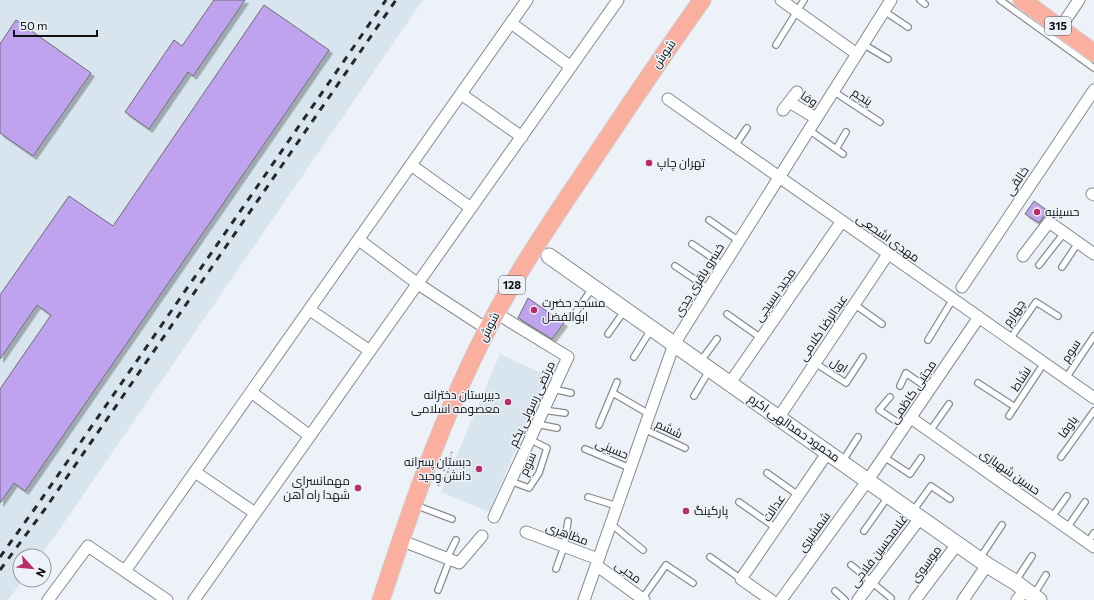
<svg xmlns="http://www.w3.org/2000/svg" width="1094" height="600" viewBox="0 0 1094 600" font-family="Commissioner,Cairo,sans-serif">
  <defs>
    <filter id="shadow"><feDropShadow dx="3.5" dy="3.5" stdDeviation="0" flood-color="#0004"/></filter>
  </defs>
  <rect width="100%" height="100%" fill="#ecf2f7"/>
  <path fill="#d8e5ee" d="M0,0h423l-368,536 -15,20h-20v24h3l-15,20h-8z
    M500,354l47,22 -58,136 -48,-20z"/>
  <path fill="#c0a3ef" stroke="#6e6c72" filter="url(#shadow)" d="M214,0h31l-52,76 -5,-4 -39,57 -24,-17 49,-72 8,6z
    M264,5l65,45 -304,441 -11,-8 -14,20v-114l51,-74 -14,-10 -37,54v-64l69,-99 44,30z
    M16,20l75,53 -58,83 -33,-23v-89z
    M1034,201l14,10 -9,12 -14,-9z
    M528,298l36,25 -12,16 -34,-21z"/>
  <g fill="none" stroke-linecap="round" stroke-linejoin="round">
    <defs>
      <path id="lane" d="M920,0l5,4
        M1000,0l94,68
        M884,11l24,16
        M863,44l25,15
        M776,45l28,-45
        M833,91l47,31
        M809,130l34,24
        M735,146l12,-18
        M836,149l10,-17
        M709,220l30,21
        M692,244l31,21
        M1039,265l25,-32
        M675,266l34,23
        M1062,267l16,-24
        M854,304l28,20
        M576,312l17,-25
        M727,314l34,24
        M608,334l17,-24
        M1010,339l26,-37 22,14
        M928,340l25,-41
        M634,357l18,-29
        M700,362l17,-23
        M815,363l31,20 17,-26
        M1066,378l28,-42
        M978,383l37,24
        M900,386l6,-13 24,17
        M553,389l18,4
        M613,393l36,21
        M694,396l16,-27
        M890,397l-11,13 26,17
        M543,410l22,3
        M1009,416l35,-53
        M536,424l21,4
        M599,425l18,-43
        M644,429l41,19
        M930,431l19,-27
        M585,449l45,19
        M884,457l26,17 11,-16
        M1061,457l33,-46
        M842,462l16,-25
        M767,473l31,22
        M510,481l19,7 10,-15 8,-25 -18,-9
        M588,497l29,9
        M739,502l37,26
        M415,505l37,14
        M913,511l18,-25 19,13
        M1052,517l15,-21
        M611,524l32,26
        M1067,528l18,-26
        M864,531l24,-34
        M1088,542l6,-9
        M710,557l31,22
        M447,558l9,-18
        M980,558l22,-33
        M851,565l40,33
        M556,569l8,-22 4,-26
        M1015,582l17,-26
        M438,590l12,-31
        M835,591l10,9
        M1033,596l13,-21
        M642,599l24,-34 27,18"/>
      <path id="street" d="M781,0l76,54
        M511,23l60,44
        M1060,28l19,-28
        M461,94l61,43
        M668,99l426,299
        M789,102l27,16
        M783,110l14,-18
        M411,165l60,43
        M1092,194l2,1
        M359,240l59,44 69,45
        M1023,256l26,-34 45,32
        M962,287l132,-197
        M310,310l60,41
        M730,383l112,-162
        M251,392l59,44
        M779,417l109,-163
        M911,418l183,129
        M195,472l60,41
        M494,517l74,-160 -72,-44
        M526,532l72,27
        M400,540l59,23 23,-27
        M596,565l48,35
        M125,571l402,-571
        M48,600l40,-54 79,54
        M194,600l424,-600
        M584,600l90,-256 217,-344
        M771,600l-30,-21 87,-127
        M781,600l87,-120 111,-163
        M858,600l63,-83
        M915,600l43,-57
        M963,600l24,-35
        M1017,600l8,-10"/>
      <path id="secondary" d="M549,256l438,309 28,17 24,18"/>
      <path id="primary" d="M1022,0l72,53
        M381,600c30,-92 62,-185 107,-272 27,-52 59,-100 92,-149 40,-60 80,-120 122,-179"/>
    </defs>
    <use href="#lane" stroke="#868c90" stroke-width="8"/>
    <use href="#street" stroke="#868c90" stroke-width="13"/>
    <use href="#secondary" stroke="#868c90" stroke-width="17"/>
    <use href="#primary" stroke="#cfcfd0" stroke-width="19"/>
    <path stroke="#a6aaae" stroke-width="2" stroke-dasharray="2 2" stroke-linecap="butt" d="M438,486l10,-14 4,-22"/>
    <use href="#lane" stroke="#fff" stroke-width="5.5"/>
    <use href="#street" stroke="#fff" stroke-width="11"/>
    <use href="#secondary" stroke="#fff" stroke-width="15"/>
    <use href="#primary" stroke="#faaf9f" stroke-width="17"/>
    <path stroke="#26282a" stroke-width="3" stroke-dasharray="7 7" stroke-linecap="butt" d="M0,557l36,-50 350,-507
      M0,570l45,-61 351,-509"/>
    <path stroke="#a6aaae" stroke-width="2" stroke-dasharray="2 2" stroke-linecap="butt" d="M414,457l34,15"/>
  </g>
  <g fill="#b92d64" stroke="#ecf2f7" stroke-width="1.5">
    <circle cx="649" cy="163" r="4"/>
    <circle cx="1037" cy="212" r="4"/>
    <circle cx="534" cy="310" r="4"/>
    <circle cx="508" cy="402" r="4"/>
    <circle cx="479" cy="469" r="4"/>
    <circle cx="358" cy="488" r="4"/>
    <circle cx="686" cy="511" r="4"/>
  </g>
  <g text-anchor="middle" stroke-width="3" stroke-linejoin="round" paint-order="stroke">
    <g fill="#ecf2f7" stroke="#515457" stroke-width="1">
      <rect x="1045" y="17" width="26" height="18" rx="3"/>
      <rect x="499" y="276" width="26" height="18" rx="3"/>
    </g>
    <g font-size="11" font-weight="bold" fill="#0e1012">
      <text x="1058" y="30">315</text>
      <text x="512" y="289">128</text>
    </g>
    <g font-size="12" fill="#0e1012" stroke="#ecf2f7">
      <text transform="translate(664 54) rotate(-55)" y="4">شوش</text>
      <text transform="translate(862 97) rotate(33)" y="4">پنجم</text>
      <text transform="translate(809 99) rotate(32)" y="4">وفا</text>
      <text transform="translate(1017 181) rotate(-56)" y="4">خالقی</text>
      <text transform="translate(888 238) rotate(35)" y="4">مهدی اشجعی</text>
      <text transform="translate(699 280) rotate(-58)" y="4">خسرو باقری جدی</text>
      <text transform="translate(775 295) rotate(-55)" y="4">مجید بسیجی</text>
      <text transform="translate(1014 313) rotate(-56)" y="4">چهارم</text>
      <text transform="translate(489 327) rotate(-63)" y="4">شوش</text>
      <text transform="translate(823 328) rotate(-56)" y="4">عبدالرضا کلامی</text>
      <text transform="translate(1071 351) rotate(-57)" y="4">سوم</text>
      <text transform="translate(839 365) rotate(32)" y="4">اول</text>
      <text transform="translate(1021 379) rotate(-57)" y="4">نشاط</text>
      <text transform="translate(913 392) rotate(-56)" y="4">مجتبی کاظمی</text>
      <text transform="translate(532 404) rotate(-65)" y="4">مرتضی رسولی یکم</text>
      <text transform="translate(1068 427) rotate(-54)" y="4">باوفا</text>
      <text transform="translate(794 428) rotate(35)" y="4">محمود حمدالهی اکرم</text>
      <text transform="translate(669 429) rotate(25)" y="4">ششم</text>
      <text transform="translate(612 449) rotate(23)" y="4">حسینی</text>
      <text transform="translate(528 464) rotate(-66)" y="4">سوم</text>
      <text transform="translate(1010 472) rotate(35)" y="4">حسین شهبازی</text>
      <text transform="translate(774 508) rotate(-56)" y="4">عدالت</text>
      <text transform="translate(814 532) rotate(-54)" y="4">شمشیری</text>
      <text transform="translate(567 534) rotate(20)" y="4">مظاهری</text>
      <text transform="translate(879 551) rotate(-53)" y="4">غلامحسین فلاحی</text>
      <text transform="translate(926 564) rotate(-53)" y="4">موسوی</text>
      <text transform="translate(628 572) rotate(36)" y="4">محبی</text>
    </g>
    <g font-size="12" fill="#0e1012" stroke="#ecf2f7" text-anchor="start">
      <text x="657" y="167">تهران چاپ</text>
      <text x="1045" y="216">حسینیه</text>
      <text x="542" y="307">مسجد حضرت<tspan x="542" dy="14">ابوالفضل</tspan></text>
      <text x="500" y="399" text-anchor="end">دبیرستان دخترانه<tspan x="500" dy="14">معصومه اسلامی</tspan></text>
      <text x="471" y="466" text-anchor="end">دبستان پسرانه<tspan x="471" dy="14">دانش وحید</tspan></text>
      <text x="350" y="485" text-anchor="end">مهمانسرای<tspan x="350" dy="14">شهدا راه آهن</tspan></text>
      <text x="694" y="515">پارکینگ</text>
    </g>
  </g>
  <g transform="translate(32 568) rotate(117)"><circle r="19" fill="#ecf2f7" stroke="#93989b"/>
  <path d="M0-3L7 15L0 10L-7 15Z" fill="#b92d64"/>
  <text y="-6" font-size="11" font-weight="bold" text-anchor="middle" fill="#0e1012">N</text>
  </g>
  <path d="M14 30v6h83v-6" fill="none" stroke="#0e1012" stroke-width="2"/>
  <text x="20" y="30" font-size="12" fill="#0e1012" stroke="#ecf2f7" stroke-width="3" paint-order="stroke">50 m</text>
</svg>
